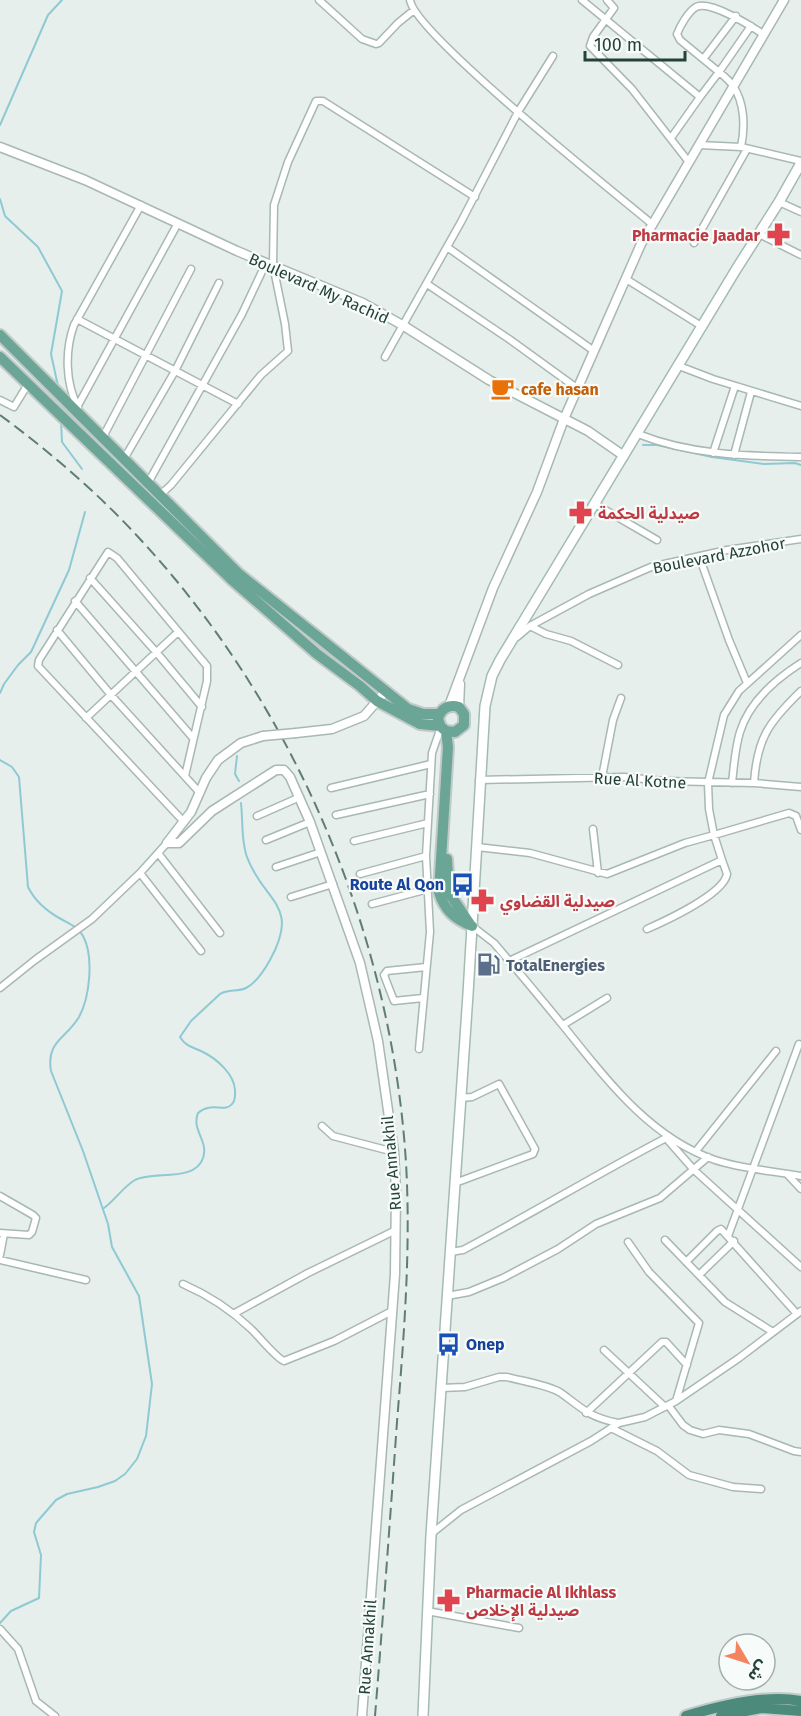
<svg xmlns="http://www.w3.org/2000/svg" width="801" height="1716" viewBox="0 0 801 1716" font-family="'Fira Sans','Noto Sans Arabic',sans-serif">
  <rect width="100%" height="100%" fill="#e6efeb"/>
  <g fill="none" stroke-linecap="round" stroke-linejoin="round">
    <path stroke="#8ec9d4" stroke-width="2" d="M0,125l48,-110 14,-15
      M0,199l5,17 33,31 24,44 -11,63 7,32
      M61,421l1,21 20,27
      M643,445h14l55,12 52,7 31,-1 6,2
      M0,693l4,-9 14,-19 13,-13 38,-82 16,-58
      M237,756l-2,18 4,7
      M0,760l12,7 7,10 9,110c7,14 20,25 33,32 9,5 17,8 22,17 11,20 7,61 -4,81 -13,22 -33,24 -28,54l32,80 25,73 4,23 27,49 13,88 -6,52 -9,23 -12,15 -10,7 -17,6 -31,7 -11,6 -20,23 -2,9 7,23 -2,43 -28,13 -11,12
      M104,1208c11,-8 19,-21 31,-28 17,-10 60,3 68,-22 6,-17 -12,-28 -5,-45 13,-12 27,0 34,-9 4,-4 3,-9 3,-14 -1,-16 -18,-31 -32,-38 -10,-5 -17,-5 -23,-15l11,-16 29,-27c8,-5 18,-2 26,-6 10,-5 19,-19 24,-28 31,-56 -6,-57 -23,-103 -6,-16 -4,-37 -6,-54"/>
    <defs>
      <path id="minor" d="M319,0l43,39 14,5 3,-1 19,-20 16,-13
        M410,0c4,33 205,193 242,224
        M582,0l118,97 19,-25c5,4 11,9 14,14 12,17 12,42 8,61
        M607,0l7,8 -21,29 -3,9 42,43 56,72
        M751,26l-32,46 -39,-32 -3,-6c3,-8 11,-22 19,-27 14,-7 55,19 67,27
        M704,58l32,-42
        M671,138l29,-41
        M699,145l42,2 60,14
        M779,202l22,10
        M759,234l42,21
        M694,243l53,-94
        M447,247l147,104
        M626,279l77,48
        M427,284l82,55 69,50
        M77,319l161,85
        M385,357l76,-135 57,-110 35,-56
        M679,366l34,13 88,27
        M0,400l14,7 14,-23
        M78,407c-13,-24 -13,-57 -4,-82l67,-120
        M76,409l102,-186
        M638,434c52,21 108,22 163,23
        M103,437l88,-168
        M713,453l22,-67
        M734,455l17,-63
        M124,459l51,-88 44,-88
        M148,483l94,-169 24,-51
        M160,495l11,-10 90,-110 27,-24 -3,-27 -12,-59 1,-60 14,-43 28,-61h7l152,96
        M595,504l62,36
        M699,556l30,84 18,43
        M90,578l67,75 45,54
        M75,601l118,137
        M530,626l16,8 25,7 47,24
        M57,630l54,65 89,98
        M517,637l13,-11 59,-32 62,-27 76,-17 74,-11
        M86,718l92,-86
        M602,777l11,-57 8,-22
        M479,780l145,-3 40,4 90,2 47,4
        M732,783c2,-17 3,-35 8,-51 9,-30 36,-53 61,-69
        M754,783c3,-45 15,-61 47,-92
        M331,788l100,-24
        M336,815l94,-21
        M257,816l43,-19
        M184,822l-146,-156 1,-6 69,-108 9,6 90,108v15l-22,95
        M593,829l5,44
        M266,840l44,-18
        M354,841l74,-18
        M477,847l53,6 77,21 78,-31 29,-8 -5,-26 -1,-26 16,-68 15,-24 62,-56
        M158,853l62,80
        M276,867l45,-15
        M140,873l61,78
        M360,874l66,-18
        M291,897l42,-13
        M372,904l56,-15
        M472,926l22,17c24,28 48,57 71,85 41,51 85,110 150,132 27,9 58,11 86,16
        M647,929c18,-8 77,-35 80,-55l-5,-14
        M509,961l213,-101 -8,-25 75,-22 7,3 5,14
        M0,988l35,-28 57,-41 48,-46 27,-30
        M423,998l-29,3 -10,-26 3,-4 39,-4
        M563,1025l44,-27
        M419,1049l11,-117 -4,-76 6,-103 9,-26
        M322,1126l11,10 61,16
        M667,1135l-1,3 28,32 107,97
        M696,1151l80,-100
        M787,1174l14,15
        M455,1183l78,-29 2,-5 -36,-65 -27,13 -12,1
        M0,1196l33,19 3,3 -4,14 -3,3 -29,-2
        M728,1236l71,-192
        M665,1240l60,62 48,30
        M628,1242l21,30 50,51 -23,78
        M450,1252l13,-2c68,-36 134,-76 203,-112
        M0,1255l4,-21
        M0,1260l86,20
        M686,1262l31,-31 4,-2 76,85
        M699,1275l35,-34
        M183,1284c25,11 47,25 67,44 9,8 25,29 34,33l50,-20 58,-30
        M447,1296l22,-4 34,-14 55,-29 38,-25 64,-26 48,-41
        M235,1313l73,-40 88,-43
        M604,1350l61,57
        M441,1388l24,-1 34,-10h8c15,4 42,8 54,16 22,16 28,24 57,30
        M668,1405l15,20 7,5 13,4 16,-4 30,4 45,17 7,1
        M586,1413l76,-71h4l21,23
        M611,1428l46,23 32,24 44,12 28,2
        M431,1534l30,-24 130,-69 28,-18 26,-6 31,-16 63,-43 62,-47
        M427,1611l92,17
        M0,1629l18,20 18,52 19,15"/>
      <path id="tertiary" d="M0,147l85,33 152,71 126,52 41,23 85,54 99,51 36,25
        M449,706l44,-118 44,-96 27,-73 77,-175 143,-244
        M459,707l1,-23
        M296,733l36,-4 32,-13 21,-24
        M167,843h12l33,-32 64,-41h8l6,7 20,45 50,141 18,78 16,111 2,40 -1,82 -33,442
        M167,843l24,-31 15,-34 12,-18 23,-17 22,-7"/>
      <path id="secondary" d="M423,1716l8,-181 37,-541 17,-288 7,-30 8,-16 237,-392 42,-66 22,-39"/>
      <path id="primary" d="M0,335l239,239 169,135 15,5h16
        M0,357l232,223 85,74 43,32 17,15 43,23 20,2
        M446,731l9,1 9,-7v-11l-5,-7c-10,-3 -18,1 -21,12l3,8 5,4 2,16 -9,145c5,18 16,27 33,34
        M447,859l2,34 21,31"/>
      <path id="trunk" d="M686,1716c33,-10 81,-22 115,-15
        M721,1716l40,-8 40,3"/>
    </defs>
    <use href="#minor" stroke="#a8b8b2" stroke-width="9"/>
    <use href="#tertiary" stroke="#a8b8b2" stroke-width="11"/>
    <use href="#secondary" stroke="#a4bbb3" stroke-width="12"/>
    <use href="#primary" stroke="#c2cac8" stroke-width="14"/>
    <use href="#trunk" stroke="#c2cac8" stroke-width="14"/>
    <use href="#minor" stroke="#fff" stroke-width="6"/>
    <use href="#tertiary" stroke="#fff" stroke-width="8"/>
    <use href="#secondary" stroke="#fff" stroke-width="9"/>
    <use href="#primary" stroke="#6aa596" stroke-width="10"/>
    <use href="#trunk" stroke="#4c8a7c" stroke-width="10"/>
    <path stroke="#5f7d75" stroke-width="2" stroke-dasharray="12 6" stroke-linecap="butt" d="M0,415c50,37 98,78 140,124 155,167 252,397 266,624 5,86 -2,172 -9,259 -7,98 -14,196 -22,294"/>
    <defs>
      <path id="tertiary-bridge" d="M263,736l33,-3"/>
    </defs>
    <use href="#tertiary-bridge" stroke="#a8b8b2" stroke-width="11" stroke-linecap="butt"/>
    <use href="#tertiary-bridge" stroke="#fff" stroke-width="8"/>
  </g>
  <defs>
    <symbol id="pharmacy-bare" viewBox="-9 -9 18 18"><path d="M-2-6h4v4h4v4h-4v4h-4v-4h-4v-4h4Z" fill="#e0444e" stroke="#f7fbf9" stroke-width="2.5" paint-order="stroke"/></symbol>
    <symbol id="cafe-bare" viewBox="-9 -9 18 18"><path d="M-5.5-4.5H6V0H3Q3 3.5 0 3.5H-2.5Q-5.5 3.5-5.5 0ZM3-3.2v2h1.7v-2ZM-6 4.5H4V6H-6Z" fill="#e8710a" stroke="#f7fbf9" stroke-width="2.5" paint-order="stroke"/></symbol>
    <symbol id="bus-bare" viewBox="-9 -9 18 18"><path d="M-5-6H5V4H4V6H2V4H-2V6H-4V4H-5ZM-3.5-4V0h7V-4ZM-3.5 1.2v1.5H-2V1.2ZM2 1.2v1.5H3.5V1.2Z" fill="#1a4fb4" stroke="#f7fbf9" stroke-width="2.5" paint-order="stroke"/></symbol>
    <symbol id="fuel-bare" viewBox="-9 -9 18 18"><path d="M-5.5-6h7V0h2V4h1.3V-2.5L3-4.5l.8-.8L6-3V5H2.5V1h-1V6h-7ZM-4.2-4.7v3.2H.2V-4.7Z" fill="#5c6f8a" stroke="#f7fbf9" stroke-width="2.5" paint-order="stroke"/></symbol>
  </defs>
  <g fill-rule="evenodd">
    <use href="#pharmacy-bare" x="762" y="218" width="33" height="33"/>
    <use href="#cafe-bare" x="486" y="372" width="33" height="33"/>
    <use href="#pharmacy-bare" x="564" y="496" width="33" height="33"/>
    <use href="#bus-bare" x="446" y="868" width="33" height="33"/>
    <use href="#pharmacy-bare" x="466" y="884" width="33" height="33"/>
    <use href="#fuel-bare" x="472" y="948" width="33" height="33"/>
    <use href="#bus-bare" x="432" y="1328" width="33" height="33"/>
    <use href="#pharmacy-bare" x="432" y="1584" width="33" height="33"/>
  </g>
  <g text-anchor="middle" stroke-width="4.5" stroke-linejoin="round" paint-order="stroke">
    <g font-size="16" font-weight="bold" fill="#be3a42" stroke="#f7fbf9" text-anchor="start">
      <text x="760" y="241" text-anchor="end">Pharmacie Jaadar</text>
      <text x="598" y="519">صيدلية الحكمة</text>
      <text x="500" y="907">صيدلية القضاوي</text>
      <text x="466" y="1598">Pharmacie Al Ikhlass<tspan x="466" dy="18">صيدلية الإخلاص</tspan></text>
    </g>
    <g font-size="16" fill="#24423a" stroke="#f7fbf9">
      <text transform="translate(319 288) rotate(24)" y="6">Boulevard My Rachid</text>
      <text transform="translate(719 555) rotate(-11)" y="6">Boulevard Azzohor</text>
      <text transform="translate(640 780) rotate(3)" y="6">Rue Al Kotne</text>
      <text transform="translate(391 1163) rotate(-95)" y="6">Rue Annakhil</text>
      <text transform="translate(367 1647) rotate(-86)" y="6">Rue Annakhil</text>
    </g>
    <g font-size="16" font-weight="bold" fill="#c56008" stroke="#f7fbf9" text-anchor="start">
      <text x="521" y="395">cafe hasan</text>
    </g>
    <g font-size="16" font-weight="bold" fill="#164399" stroke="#f7fbf9" text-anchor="end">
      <text x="444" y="890">Route Al Qon</text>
      <text x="466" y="1350" text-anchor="start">Onep</text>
    </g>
    <g font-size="16" font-weight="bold" fill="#4e5e75" stroke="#f7fbf9" text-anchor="start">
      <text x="506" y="971">TotalEnergies</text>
    </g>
  </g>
  <g transform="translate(747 1662) rotate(129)"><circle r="28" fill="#f7fbf9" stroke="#a3b1ad" stroke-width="1.5"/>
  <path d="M0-4.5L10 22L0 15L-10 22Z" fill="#f4845f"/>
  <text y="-9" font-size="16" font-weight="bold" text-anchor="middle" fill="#24423a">ش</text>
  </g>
  <path d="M585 51v9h100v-9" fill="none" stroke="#24423a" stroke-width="3"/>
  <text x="594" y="51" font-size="18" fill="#24423a" stroke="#f7fbf9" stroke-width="4.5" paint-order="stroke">100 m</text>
</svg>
